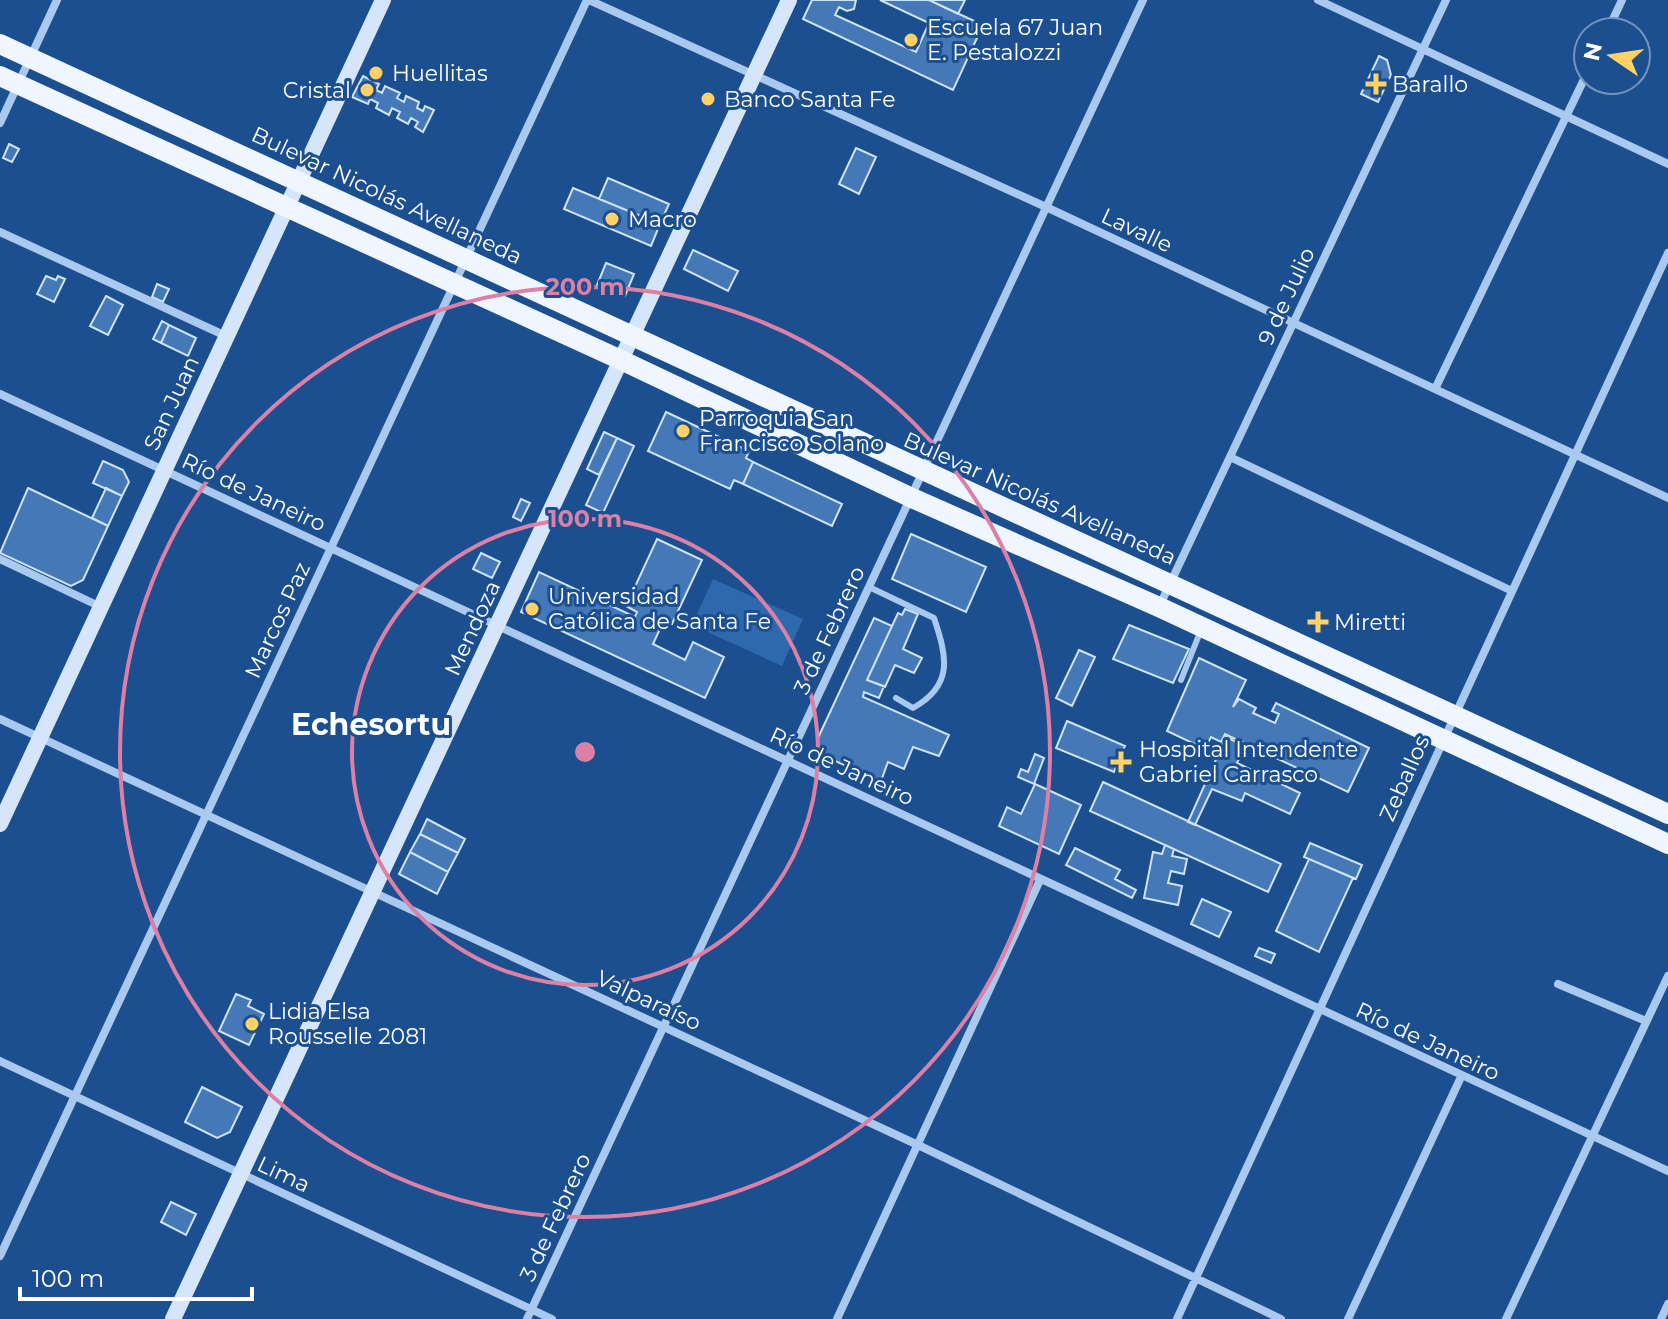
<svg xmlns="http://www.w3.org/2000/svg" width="1668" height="1319" viewBox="0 0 1668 1319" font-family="Montserrat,sans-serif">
  <rect width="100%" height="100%" fill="#1b4f8f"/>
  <path fill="#2e69ad" d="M713,579l90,40 -21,47 -90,-41z"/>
  <path fill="#4478b7" stroke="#cfe3fa" stroke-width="2" d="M812,0h44l-2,9 -7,2 -8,-4 -4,8 81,37 13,-29 -49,-23h49l54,25 -30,65 -150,-71z
    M929,0h36l-7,14z
    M1379,56l8,4 4,15 -13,27 -17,-8z
    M363,76l16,8 -3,6 6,3 3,-7 15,7 -3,5 7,4 2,-6 13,6 -2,6 6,3 2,-5 9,4 -11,22 -8,-5 3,-5 -7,-4 -3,6 -11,-6 3,-6 -8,-4 -3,7 -13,-7 2,-5 -8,-4 -2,5 -16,-7z
    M9,144l10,5 -7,13 -9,-4z
    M856,148l20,9 -17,37 -20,-10z
    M608,178l61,26 -9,20 -61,-25z
    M573,188l87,36 -9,22 -87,-37z
    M693,250l45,21 -10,20 -44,-22z
    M606,263l28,11 -9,22 -28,-11z
    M46,276l10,4 2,-4 7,3 -11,23 -17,-8z
    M157,284l12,5 -6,13 -11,-5z
    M106,296l17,9 -15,30 -18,-9z
    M162,321l7,4 -8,18 -8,-4z
    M169,325l27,13 -8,18 -27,-13z
    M666,412l83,39 -3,7 7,4 -10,22 -9,-4 -4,9 -82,-38z
    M604,432l13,6 -18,37 -12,-6z
    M617,438l17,8 -31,67 -17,-8z
    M103,461l20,9 6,12 -7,14 -29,-13z
    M753,462l89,42 -10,22 -89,-42z
    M28,488l80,38 -25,54 -12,6 -71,-33z
    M106,488l16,8 -14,30 -16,-8z
    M521,499l9,4 -9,18 -8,-4z
    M911,534l75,33 -20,45 -74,-33z
    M657,539l45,21 -30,64 -8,-4 -11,24 32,16 8,-18 31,15 -19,41 -184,-86 18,-40 96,45 2,-5 -11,-6z
    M481,553l19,9 -8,16 -19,-9z
    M905,609l13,5 -15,35 19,9 -8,15 -19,-8 -10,22 -18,-7 31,-67 4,2z
    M874,618l18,8 -25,54 17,6 -5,12 -15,-6 -1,5 86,38 -10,21 -26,-9 -9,22 -16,-7 -7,19 -62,-27 -2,-14z
    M1129,625l60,24 -16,34 -60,-24z
    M1079,650l16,7 -23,49 -16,-8z
    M1199,658l47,22 -13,27 6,-8 17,9 -3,5 22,10 4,-9 -7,-3 4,-8 93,45 -21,44 -123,-58 -4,8 -10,-5 -6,12 -38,-18z
    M1067,721l58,25 -11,26 -58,-24z
    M1226,737l19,9 -8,17 63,30 -10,21 -45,-21 -3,8 -30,-12 -17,36 -7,-3z
    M1035,754l9,4 -10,26 -16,-7 3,-8 7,3z
    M1103,782l178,82 -13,28 -178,-81z
    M1035,784l46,21 -22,49 -60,-28 8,-19 14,7z
    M427,819l38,20 -7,14 -38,-19z
    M420,834l38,19 -10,19 -38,-20z
    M1310,843l52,22 -6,14 -52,-22z
    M1165,845l9,4 -2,7 15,3 -3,15 -13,-3 -3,12 14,3 -4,19 -34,-7 9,-46 9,2z
    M1075,848l45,22 -5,9 21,11 -4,8 -66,-33z
    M410,852l38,20 -11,22 -38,-20z
    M1309,859l44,19 -34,74 -43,-21z
    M1202,899l29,13 -12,25 -28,-13z
    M1259,948l16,6 -4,9 -16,-7z
    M236,994l15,6 -3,6 16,8 -15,31 -30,-14z
    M202,1087l40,20 -12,25 -13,6 -32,-16z
    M171,1202l25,12 -10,21 -25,-13z"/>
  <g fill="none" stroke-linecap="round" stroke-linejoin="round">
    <path stroke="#a9c9ee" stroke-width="6" d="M869,587l65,31c13,39 20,67 -21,90l-17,-10
      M1181,680l20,-50"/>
    <path stroke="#a9c9ee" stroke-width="8" d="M589,0l457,207 622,291
      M1318,0l350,164
      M1607,32l15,-32
      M0,123l57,-123
      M0,232l226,104
      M1435,389l153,-318
      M0,394l1668,777
      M1230,457l282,134
      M0,559l101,48
      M1159,607l287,-607
      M0,719l918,426 363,174
      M1558,984l88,37
      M0,1061l552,258
      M0,1256l587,-1256
      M527,1319l616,-1319
      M837,1319l203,-439
      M1177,1319l491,-1066
      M1348,1319l113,-242
      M1506,1319l162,-343
      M1661,1319l7,-15"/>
    <path stroke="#d6e6fa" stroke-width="16" d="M0,824l383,-824
      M173,1319l616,-1319"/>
    <path stroke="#f0f6ff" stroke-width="20" d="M0,44l1668,770
      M0,76l621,284 291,138 247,109 509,237"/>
  </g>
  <g fill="none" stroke="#dd80a5" stroke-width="4">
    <circle cx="585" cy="752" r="233"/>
    <circle cx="585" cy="752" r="465"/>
  </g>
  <g fill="#ffd166" stroke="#1b4f8f" stroke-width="3">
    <circle cx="911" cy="40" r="8"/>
    <circle cx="376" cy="73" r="8"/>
    <path d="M1372 72h8v8h8v8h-8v8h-8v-8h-8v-8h8z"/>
    <circle cx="367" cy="90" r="8"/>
    <circle cx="708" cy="99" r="8"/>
    <circle cx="612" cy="219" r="8"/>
    <circle cx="683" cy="431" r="8"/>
    <circle cx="532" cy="609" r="8"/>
    <path d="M1314 610h8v8h8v8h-8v8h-8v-8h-8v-8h8z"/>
    <path d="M1117 750h8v8h8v8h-8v8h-8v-8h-8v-8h8z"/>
    <circle cx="252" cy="1024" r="8"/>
  </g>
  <g text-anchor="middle" stroke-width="6" stroke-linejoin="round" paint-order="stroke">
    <g font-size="22" fill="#fff" stroke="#1b4f8f" text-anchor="start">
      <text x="927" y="35">Escuela 67 Juan<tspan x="927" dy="25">E. Pestalozzi</tspan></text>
      <text x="392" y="81">Huellitas</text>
      <text x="1392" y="92">Barallo</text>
      <text x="351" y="98" text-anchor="end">Cristal</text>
      <text x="724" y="107">Banco Santa Fe</text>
      <text x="628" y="227">Macro</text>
      <text x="699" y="426">Parroquia San<tspan x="699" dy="25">Francisco Solano</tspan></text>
      <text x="548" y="604">Universidad<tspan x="548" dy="25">Católica de Santa Fe</tspan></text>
      <text x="1334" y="630">Miretti</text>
      <text x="1139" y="757">Hospital Intendente<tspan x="1139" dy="25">Gabriel Carrasco</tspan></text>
      <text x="268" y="1019">Lidia Elsa<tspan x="268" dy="25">Rousselle 2081</tspan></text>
    </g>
    <g font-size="22" fill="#fff" stroke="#1b4f8f">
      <text transform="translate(387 195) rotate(25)" y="8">Bulevar Nicolás Avellaneda</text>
      <text transform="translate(1137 230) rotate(25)" y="8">Lavalle</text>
      <text transform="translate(1286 296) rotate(-65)" y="8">9 de Julio</text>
      <text transform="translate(171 403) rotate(-65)" y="8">San Juan</text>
      <text transform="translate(254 492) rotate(25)" y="8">Río de Janeiro</text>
      <text transform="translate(1040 498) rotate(24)" y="8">Bulevar Nicolás Avellaneda</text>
      <text transform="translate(277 620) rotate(-65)" y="8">Marcos Paz</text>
      <text transform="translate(472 628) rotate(-65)" y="8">Mendoza</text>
      <text transform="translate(829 630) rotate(-65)" y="8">3 de Febrero</text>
      <text transform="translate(842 766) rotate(25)" y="8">Río de Janeiro</text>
      <text transform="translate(1404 778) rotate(-66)" y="8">Zeballos</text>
      <text transform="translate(649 1000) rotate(25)" y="8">Valparaíso</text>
      <text transform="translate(1428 1041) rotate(25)" y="8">Río de Janeiro</text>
      <text transform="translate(284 1174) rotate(25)" y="8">Lima</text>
      <text transform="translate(555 1217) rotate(-65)" y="8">3 de Febrero</text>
    </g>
    <g font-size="30" font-weight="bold" fill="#fff" stroke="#1b4f8f">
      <text x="371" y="735">Echesortu</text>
    </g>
  </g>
  <circle cx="585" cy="752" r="12" fill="#dd80a5" stroke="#1b4f8f" stroke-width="4"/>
  <g font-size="24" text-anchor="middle" font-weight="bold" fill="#dd80a5" stroke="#1b4f8f" stroke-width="6" stroke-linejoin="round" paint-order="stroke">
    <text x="585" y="295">200 m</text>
    <text x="585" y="527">100 m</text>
  </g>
  <g transform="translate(1612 56) rotate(283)"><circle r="38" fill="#1b4f8f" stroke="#7695bc" stroke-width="2"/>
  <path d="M0-6L14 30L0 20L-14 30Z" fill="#ffd166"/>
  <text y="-12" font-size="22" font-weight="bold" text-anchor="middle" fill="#ffffff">N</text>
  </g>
  <path d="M20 1287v12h232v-12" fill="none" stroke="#ffffff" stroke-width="4"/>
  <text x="32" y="1287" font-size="24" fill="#ffffff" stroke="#1b4f8f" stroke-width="6" paint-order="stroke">100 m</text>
</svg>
